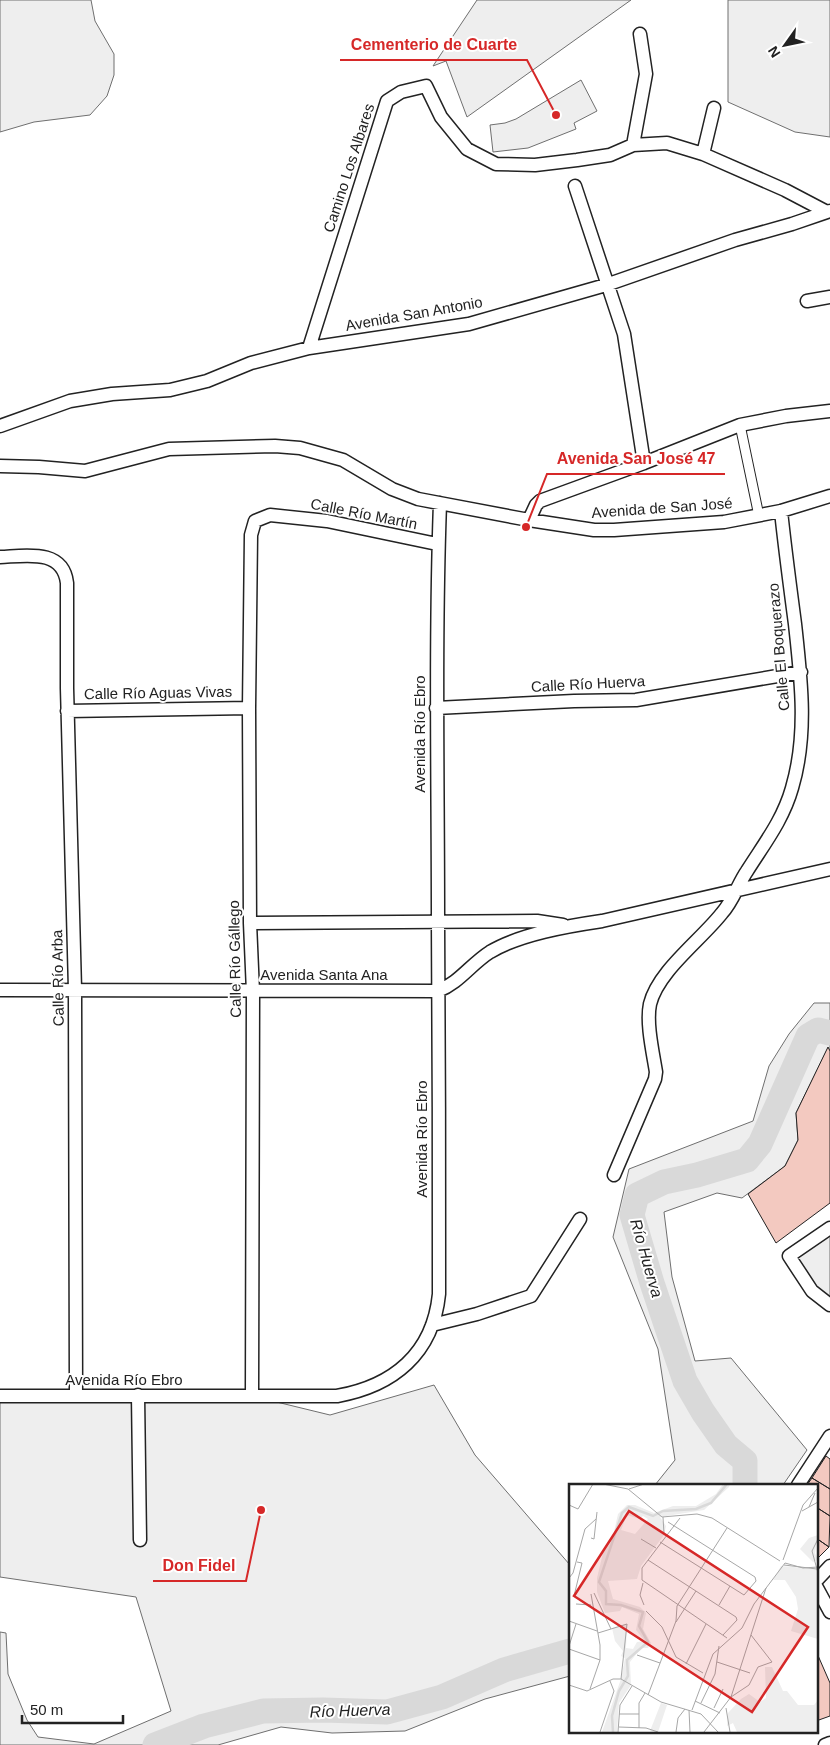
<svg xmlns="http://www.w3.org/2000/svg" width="830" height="1745" viewBox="0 0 830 1745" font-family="Helvetica,sans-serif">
  <rect width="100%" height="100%" fill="#fff"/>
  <path fill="#eee" stroke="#6f6f6f" d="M0,0h91l4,21 19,33v21l-7,21 -17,19 -56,7 -34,10z
    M477,0h154l-164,117 -21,-56 -13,5z
    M728,0h102v137l-35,-5 -67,-30z
    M581,80l16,31 -23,12 2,6 -48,19 -35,4 -3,-27 15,-2 11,-4z
    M814,1003h16v48l-2,-3 -32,65 2,27 -13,26 -43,32 -25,-5 -53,19 8,65 23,84 36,-3 76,92 -24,35h-128l20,-25 -17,-111 -45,-112 16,-68 124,-48 16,-55 20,-32z
    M830,1228v77l-41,-49z
    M434,1385l41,70 95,110v111l-85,23 -80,32 -73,2 -51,-6 -63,18h-218v-113l6,1 2,41 19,46 11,17 56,7 77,-33 -35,-114 -136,-20v-175l252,-6 78,19z"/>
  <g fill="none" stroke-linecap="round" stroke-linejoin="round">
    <path stroke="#d9d9d9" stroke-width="25" d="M745,1485v-24l-19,-16 -23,-33 -18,-31 -33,-98 -20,-68 5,-20 27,-13 33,-7 50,-15 13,-16 48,-108 10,-6 12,3
      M155,1745l49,-19 59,-15 60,-1 64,2 55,-15 62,-27 66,-19"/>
  </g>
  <path fill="#f3c9c0" stroke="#222" d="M828,1047l2,4v152l-54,40 -28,-49 37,-28 13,-26 -2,-27z
    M826,1456l4,3v30l-18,-11z
    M812,1478l18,11v27l-14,-9v-22h-9z
    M816,1507l14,9 -1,31 -13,-9z
    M816,1538l13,9 -13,13z
    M816,1651l14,32v33l-14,5z"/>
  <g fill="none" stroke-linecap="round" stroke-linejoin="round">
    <defs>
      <path id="pedestrian" d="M740,425l19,91"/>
      <path id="minor" d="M633,145l13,-71 -6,-40
        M703,154l11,-46
        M575,186l49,148 20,129
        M807,301l23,-4
        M309,348l78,-247 14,-9 25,-6 15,31 26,32 29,15 39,1 42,-5 33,-5 23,-10 34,-2 36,11 82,36 40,21
        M0,426l70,-25 42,-7 58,-4 37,-9 44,-18 58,-15 160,-24 137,-39 129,-45 57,-16 38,-13
        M0,466l39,1 46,4 84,-22 106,-3 25,2 43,12 49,29 26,10 111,21 65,10h20l110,-8 57,-11 49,-15
        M529,520l7,-15 4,-4 104,-38 96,-38 46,-9 44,-5
        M0,557c25,-1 63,-9 67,26v105l8,301 1,407
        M436,708l138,-7 62,-1 165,-28
        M67,711l182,-3
        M250,923l287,-2 26,4
        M0,990l438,1c21,-8 33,-27 52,-39 30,-18 78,-26 112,-31l228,-52
        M614,1175l41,-96 1,-7c-3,-19 -10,-49 -6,-68 8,-33 51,-64 72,-91 11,-12 16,-29 25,-42 17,-27 36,-51 45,-83 16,-54 9,-109 3,-164 -5,-38 -10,-75 -14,-113
        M830,1228l-41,28 23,35 18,14
        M432,1325l45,-11 54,-18 49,-77
        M138,1395l2,145
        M0,1396h337c56,-10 96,-42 102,-102 0,-125 0,-249 -1,-374 0,-139 -3,-277 2,-417
        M252,1396l1,-404 -3,-69 -1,-215 2,-173 4,-14 15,-6 57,6 110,23
        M798,1485l32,-49
        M816,1581l14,-15
        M816,1586l14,26
        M825,1745l5,-2"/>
    </defs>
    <use href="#pedestrian" stroke="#222" stroke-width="11"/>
    <use href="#minor" stroke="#222" stroke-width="15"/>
    <use href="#pedestrian" stroke="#fff" stroke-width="9"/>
    <use href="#minor" stroke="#fff" stroke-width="12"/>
  </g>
  <g text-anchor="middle" stroke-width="4" stroke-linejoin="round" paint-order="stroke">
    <g font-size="15" fill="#222" stroke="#fff">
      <text transform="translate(349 168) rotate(-72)" y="5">Camino Los Albares</text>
      <text transform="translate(414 314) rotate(-10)" y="5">Avenida San Antonio</text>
      <text transform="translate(662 508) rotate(-4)" y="5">Avenida de San José</text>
      <text transform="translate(364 514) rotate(11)" y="5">Calle Río Martín</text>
      <text transform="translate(779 647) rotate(-95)" y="5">Calle El Boquerazo</text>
      <text transform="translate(588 684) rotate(-3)" y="5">Calle Río Huerva</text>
      <text transform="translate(158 693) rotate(-1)" y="5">Calle Río Aguas Vivas</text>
      <text transform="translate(420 734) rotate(-90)" y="5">Avenida Río Ebro</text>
      <text transform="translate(235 959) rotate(-91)" y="5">Calle Río Gállego</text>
      <text x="324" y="980">Avenida Santa Ana</text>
      <text transform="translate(58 978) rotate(-91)" y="5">Calle Río Arba</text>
      <text transform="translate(422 1139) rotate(-90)" y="5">Avenida Río Ebro</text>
      <text x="124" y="1385">Avenida Río Ebro</text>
    </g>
    <g font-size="16" font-style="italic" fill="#222" stroke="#fff">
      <text transform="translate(647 1258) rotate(74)" y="6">Río Huerva</text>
      <text transform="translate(350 1710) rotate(-2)" y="6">Río Huerva</text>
    </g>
  </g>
  <g transform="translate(569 1484)">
    <rect width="249" height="249" fill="#fff"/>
    <path d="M154,0h7l-1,3 -25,23 -44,7 6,9 -2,9 -23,31 -4,13 -29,2 5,18 27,8 6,6 -3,16 8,14 -3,5h-7l-11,14 1,23 -12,18 -2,29h-15l19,-53 4,-21 -4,-2 2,-5 -8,-10 -3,-13 15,-4 -1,24 7,1 4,-7 8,-1 -9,-11 3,-16 -17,-7 -2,4 -15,2 -8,-21v-14l6,-25 9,-12 6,-27 9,-9h8l19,8 19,-7h23l20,-12zM58,31l13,4 3,-3 5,3 -13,15 -14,-4zM249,51l-3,18 3,7 -5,2 -13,-13 9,-11zM212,82l37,3v70l-27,-8 7,-22 -2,-12 -11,-17h-12zM196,183h7l11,24h4l11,14h16l4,-5v32h-81l-4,-9 -6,3 1,-13 13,-14 8,-5 11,8 6,-4zM92,219l6,2 -9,27h-3l-5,-1z" fill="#eee" fill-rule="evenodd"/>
    <path fill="none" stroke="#d9d9d9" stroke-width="2.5" d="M44,248l-1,-16 7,-25 9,-15 -1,-16 21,-18 -9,-16 4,-14 -22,-7 -15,-1v-13l-7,-9 23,-69 7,-6 24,9 10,-5 33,-2 15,-6 16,-19"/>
    <path fill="none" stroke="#a7a7a7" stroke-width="1" d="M34,0l25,5 34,28 35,-3 15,4 68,43M60,5l15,-5M0,21l9,4 15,-25M240,23l6,-14M233,27l16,-9M94,33l1,17M111,34l-38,50v12l85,58M22,54l3,1 3,-27M72,55l15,9M249,55l-6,12 6,22M91,58l84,53 12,-14 -1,-4 -87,-55M79,76l88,57 1,3 -14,15M214,76l20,-55 15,-17M216,79l18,5 15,-1M215,81l33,4M0,94l4,-5 12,-44 11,-10M74,99l-3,12 4,10M25,109l17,36 -13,4M5,112l8,-33 -5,-1M7,120l15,1M150,121l11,-19M77,127l16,16 14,30 27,16M0,137l28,10M107,138l20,-31M42,145l16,-5 -6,55M0,162l7,-22M0,165l31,11M68,171l23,8M148,178l33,11M117,180l20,-40M0,201l18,6 26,-12h8l40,23 40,12 17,18M21,205l10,-29v-15l-9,-51M79,211l28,-74 1,-15 50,-78M162,213l18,-12 9,-18 14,-5 -21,-27M126,217l25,12M132,219l14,-29 4,-28M145,224l9,-19M157,224l4,24M120,226l1,22M123,226l21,-56 29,-26 12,-24 31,-41M50,230h20M50,243l27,1 12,4M70,244v-25l6,-10M31,248l14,-41 -4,-10M49,248l2,-27 12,-19M107,248l2,-14 7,-9M135,248l27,-35 35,-109"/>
    <path fill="#d62828" fill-opacity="0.15" stroke="#d62828" stroke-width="2.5" d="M60,27l179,116 -56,85 -178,-116z"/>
    <rect width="249" height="249" fill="none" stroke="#222" stroke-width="2.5"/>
  </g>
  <path fill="none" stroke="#d62828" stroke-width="2" d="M556 115L527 60H340M526 527L547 474H725M261 1510L246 1581H153"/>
  <g fill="#d62828" stroke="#fff" stroke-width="2">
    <circle cx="556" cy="115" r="5"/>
    <circle cx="526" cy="527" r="5"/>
    <circle cx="261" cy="1510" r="5"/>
  </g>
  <g font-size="16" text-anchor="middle" font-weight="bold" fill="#d62828" stroke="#fff" stroke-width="4" stroke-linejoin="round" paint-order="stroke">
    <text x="434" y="50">Cementerio de Cuarte</text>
    <text x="636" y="464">Avenida San José 47</text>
    <text x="199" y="1571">Don Fidel</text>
  </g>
  <g transform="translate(785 45) rotate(237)" stroke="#ffffff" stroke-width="4" paint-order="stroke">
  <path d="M0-4L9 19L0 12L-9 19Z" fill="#222222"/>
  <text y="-8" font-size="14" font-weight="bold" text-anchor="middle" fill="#222222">N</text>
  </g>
  <path d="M22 1715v8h101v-8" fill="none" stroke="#222222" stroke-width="2.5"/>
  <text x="30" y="1715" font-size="15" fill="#222222" stroke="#ffffff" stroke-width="4" paint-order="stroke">50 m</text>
</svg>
